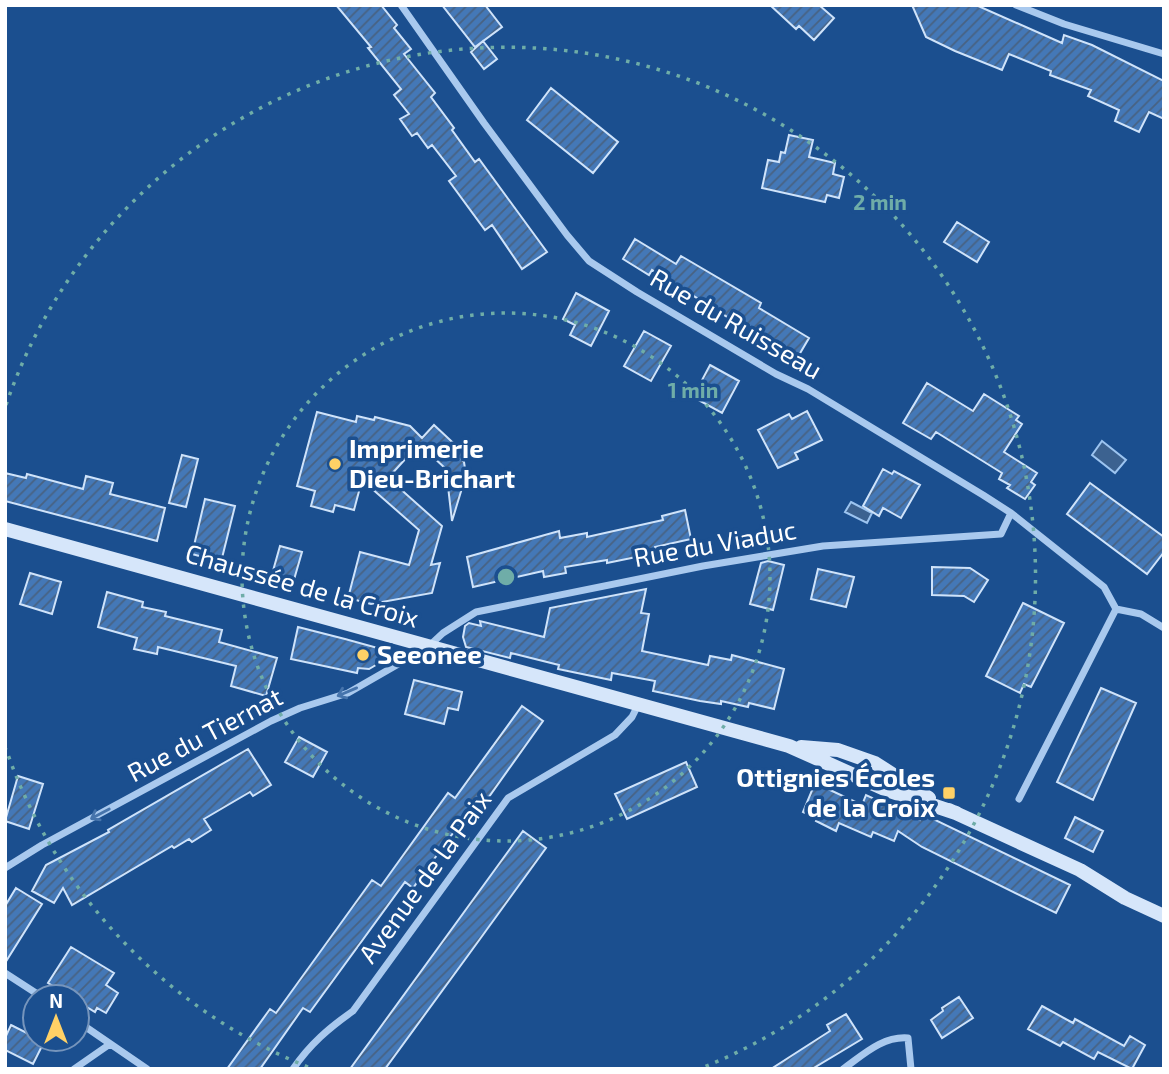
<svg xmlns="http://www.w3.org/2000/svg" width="1169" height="1074" viewBox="0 0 1169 1074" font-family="'Exo 2',sans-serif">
  <defs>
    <pattern id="building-hatch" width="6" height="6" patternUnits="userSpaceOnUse" patternTransform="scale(1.75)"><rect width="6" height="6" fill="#4478b7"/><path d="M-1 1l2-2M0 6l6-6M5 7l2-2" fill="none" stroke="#486282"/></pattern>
  </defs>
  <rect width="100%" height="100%" fill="#1b4f8f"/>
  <path fill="#3c6290" stroke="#9cc4f0" stroke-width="2" d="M1102,441l24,19 -11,13 -23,-18z
    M851,502l21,11 -5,10 -22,-11z"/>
  <path fill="url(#building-hatch)" stroke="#cfe3fa" stroke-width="2" d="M336,5h45l16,20 -3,3 17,21 -7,5 31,39 -4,4 23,31 -2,2 23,32 4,-3 68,93 -25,17 -30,-44 -7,5 -36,-49 7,-5 -24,-31 -4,3 -11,-15 -5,3 -12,-17 9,-5 -15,-19 7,-6 -33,-41 3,-1z
    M442,5h43l17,22 -27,20z
    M770,5h49l15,13 -20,22 -15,-14 -3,3z
    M912,5h64l86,38 2,-8 28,10 72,36v38l-15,-7 -10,20 -24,-11 4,-11 -31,-14 3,-6 -41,-15 1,-4 -42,-17 -7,16 -47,-19 -29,-14z
    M483,41l14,18 -13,10 -13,-17z
    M551,88l67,54 -25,31 -66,-53z
    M789,135l24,5 -4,17 26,6 -2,11 11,3 -5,21 -12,-3 -2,7 -63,-14 6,-28 11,2 2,-10 4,1z
    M957,222l32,20 -12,20 -33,-20z
    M635,239l41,25 5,-8 80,47 -2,5 50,30 -13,22 -144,-90 -3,5 -26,-16z
    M576,293l33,18 -18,35 -21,-11 5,-10 -12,-6z
    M644,331l27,15 -20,35 -27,-15z
    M710,365l29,16 -17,32 -29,-16z
    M927,383l46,28 11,-17 35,22 -3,4 6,4 -18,28 33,21 -6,9 4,3 -10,14 -18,-11 3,-3 -11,-6 3,-6 -66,-41 -5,7 -28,-16z
    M807,411l15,29 -27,13 3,6 -20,9 -20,-38 31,-16 3,5z
    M317,412l39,10 1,-6 17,4 1,-3 35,9 12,12 12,-13 29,27 -4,5 5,5 2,13 -14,46 -6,-52 -27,-25 -31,34 54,48 -11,39 9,-2 -8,30 -61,11 -23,-6 12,-46 49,13 10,-35 -57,-50 -8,30 -19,-5 -2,7 -22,-6 4,-15 -18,-5z
    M182,455l16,4 -12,48 -17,-4z
    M883,469l9,5 2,-3 26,14 -19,33 -18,-10 -4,8 -16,-10z
    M5,473l21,5 1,-4 56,15 3,-13 27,7 -3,11 55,14 -8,33 -152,-40z
    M1090,483l74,54v15l-17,22 -80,-60z
    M205,499l30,7 -14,56 -29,-8z
    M685,510l6,29 -36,8 1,6 -49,10v-3l-42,7 1,6 -22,4 -1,-6 -70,16 -6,-30 92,-26 1,7 27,-5v4l76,-17 -1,-4z
    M280,546l22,6 -9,31 -22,-5z
    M768,561l16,4 -11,45 -23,-6 11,-41z
    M932,567l38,1 18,12 -14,22 -10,-6 -32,-1z
    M818,569l36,8 -8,30 -35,-8z
    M30,573l31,9 -9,32 -32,-10z
    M646,589l-5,24 8,1 -7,37 66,14 2,-9 21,4 1,-5 52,14 -10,40 -25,-6 -1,4 -27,-6v3l-21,-3 -47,-10 2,-10 -43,-8 -1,7 -53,-11 1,-4 -48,-12 -1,5 -44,-11 -3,-10 2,-11 4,-3 12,3 -1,-5 64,16 6,-29z
    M107,592l36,10 -1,5 24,5 -1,4 57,14 -3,12 58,16 -11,38 -35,-10 5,-20 -78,-19 -1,7 -23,-5 3,-11 -39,-11z
    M1023,603l41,20 -33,64 -7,-3 -4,9 -34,-17z
    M298,627l47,12 51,14 -27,16 -11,-1 -1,5 -66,-14z
    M414,680l48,12 -4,18 -10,-2 -4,16 -39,-10z
    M1101,688l35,15 -43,97 -36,-18z
    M522,706l21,15 -57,80 -6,-5 -67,92 -8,-6 -95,130 -7,-4 -43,61h-33l43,-60 6,4 96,-133 9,6 67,-93 7,5z
    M299,737l28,15 -14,25 -28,-15z
    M248,749l23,36 -18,11 -3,-4 -46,27 7,11 -19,12 -3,-3 -15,9 -2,-2 -100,59 -9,-17 -9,15 -22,-12 14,-26 63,-33 -1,-2z
    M686,762l11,25 -70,32 -12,-25z
    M18,776l25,8 -14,45 -24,-8z
    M815,783l47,22 4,-10 54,25 3,-6 147,71 -14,28 -134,-66 -24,-16 -4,10 -21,-9 -2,5 -32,-14 -3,8 -20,-10 1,-2 -14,-7z
    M1075,817l28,14 -10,21 -28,-14z
    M523,831l23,17 -74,102 -87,119h-35z
    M16,888l26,16 -37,59v-57z
    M71,947l43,26 -8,12 12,8 -12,20 -9,-5 -2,4 -18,-11v-4h-6l-23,-14z
    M959,997l14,21 -31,20 -11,-18 12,-9 -1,-3z
    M1042,1006l31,17 2,-4 49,27 6,-10 15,9 -13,24 -34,-17 -4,7 -31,-17 -3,4 -32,-17z
    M846,1014l16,25 -50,30h-41l59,-38 -3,-6z
    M11,1025l24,12v2l9,3 -11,22 -28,-14v-12z"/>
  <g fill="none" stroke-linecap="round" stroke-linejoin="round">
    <path stroke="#a9c9ee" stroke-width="7" d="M401,5l83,118 83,112 22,26 48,31 139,82 32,15 175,106 28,18 93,74 12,22
      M1016,5l48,19 100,30
      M1116,609l25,5 23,14
      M1019,799l97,-190
      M5,868l37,-23 229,-124 29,-13 48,-15 80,-46 15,-14 33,-21 227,-46 120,-20 178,-12 10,-21
      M5,973l37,24
      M77,1021l70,48
      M74,1069l36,-25
      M293,1069c17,-25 36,-41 60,-58l155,-213 107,-63 17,-18 6,-12
      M843,1069c20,-14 39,-33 65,-31l3,31"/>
    <path stroke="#d6e6fa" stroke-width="14" d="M5,529l784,217 98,44 69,23
      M801,747l37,3 37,13 54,35
      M949,810l131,60 45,28 39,18"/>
  </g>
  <defs><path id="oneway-shaft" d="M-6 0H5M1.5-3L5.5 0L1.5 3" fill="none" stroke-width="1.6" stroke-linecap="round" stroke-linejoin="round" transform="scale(1.75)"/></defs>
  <g stroke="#4674ac">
    <use href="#oneway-shaft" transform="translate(347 692) rotate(157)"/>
    <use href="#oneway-shaft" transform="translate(100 814) rotate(152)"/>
  </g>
  <g fill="none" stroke="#6fada8" stroke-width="3.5" stroke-dasharray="3.5 7">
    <circle cx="506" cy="577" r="264"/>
    <path d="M308 1067A529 529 0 0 1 6 749M6 405A529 529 0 1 1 704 1067"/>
  </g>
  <g fill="#ffd166" stroke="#1b4f8f" stroke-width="2.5">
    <circle cx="335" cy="464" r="7"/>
    <circle cx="363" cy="655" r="7"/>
    <rect x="942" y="786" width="14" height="14" rx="3.5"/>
  </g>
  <g text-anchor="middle" stroke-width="7" stroke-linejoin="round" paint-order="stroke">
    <g font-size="26" fill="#fff" stroke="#1b4f8f">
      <text transform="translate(736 324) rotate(30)" y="9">Rue du Ruisseau</text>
      <text transform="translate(715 544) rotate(-10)" y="9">Rue du Viaduc</text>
      <text transform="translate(302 586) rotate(16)" y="9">Chaussée de la Croix</text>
      <text transform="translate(205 735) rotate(-28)" y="9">Rue du Tiernat</text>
      <text transform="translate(425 877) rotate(-54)" y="9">Avenue de la Paix</text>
    </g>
    <g font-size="26" font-weight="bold" fill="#fff" stroke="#1b4f8f" text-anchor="start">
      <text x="349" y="458">Imprimerie<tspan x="349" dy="30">Dieu-Brichart</tspan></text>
      <text x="377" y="664">Seeonee</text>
      <text x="935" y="787" text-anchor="end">Ottignies Écoles<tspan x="935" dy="30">de la Croix</tspan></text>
    </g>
  </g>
  <circle cx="506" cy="577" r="10" fill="#6fada8" stroke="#1b4f8f" stroke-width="3.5"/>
  <g font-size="21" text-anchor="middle" font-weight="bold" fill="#6fada8" stroke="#1b4f8f" stroke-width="7" stroke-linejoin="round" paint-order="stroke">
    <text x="880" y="210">2 min</text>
    <text x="693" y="398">1 min</text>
  </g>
  <rect width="1169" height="1074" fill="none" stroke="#ffffff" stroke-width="14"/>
  <g transform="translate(56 1018)"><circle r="33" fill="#1b4f8f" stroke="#7695bc" stroke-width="2"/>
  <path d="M0-5L12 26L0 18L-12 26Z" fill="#ffd166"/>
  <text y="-10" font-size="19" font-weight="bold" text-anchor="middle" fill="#ffffff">N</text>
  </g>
</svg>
